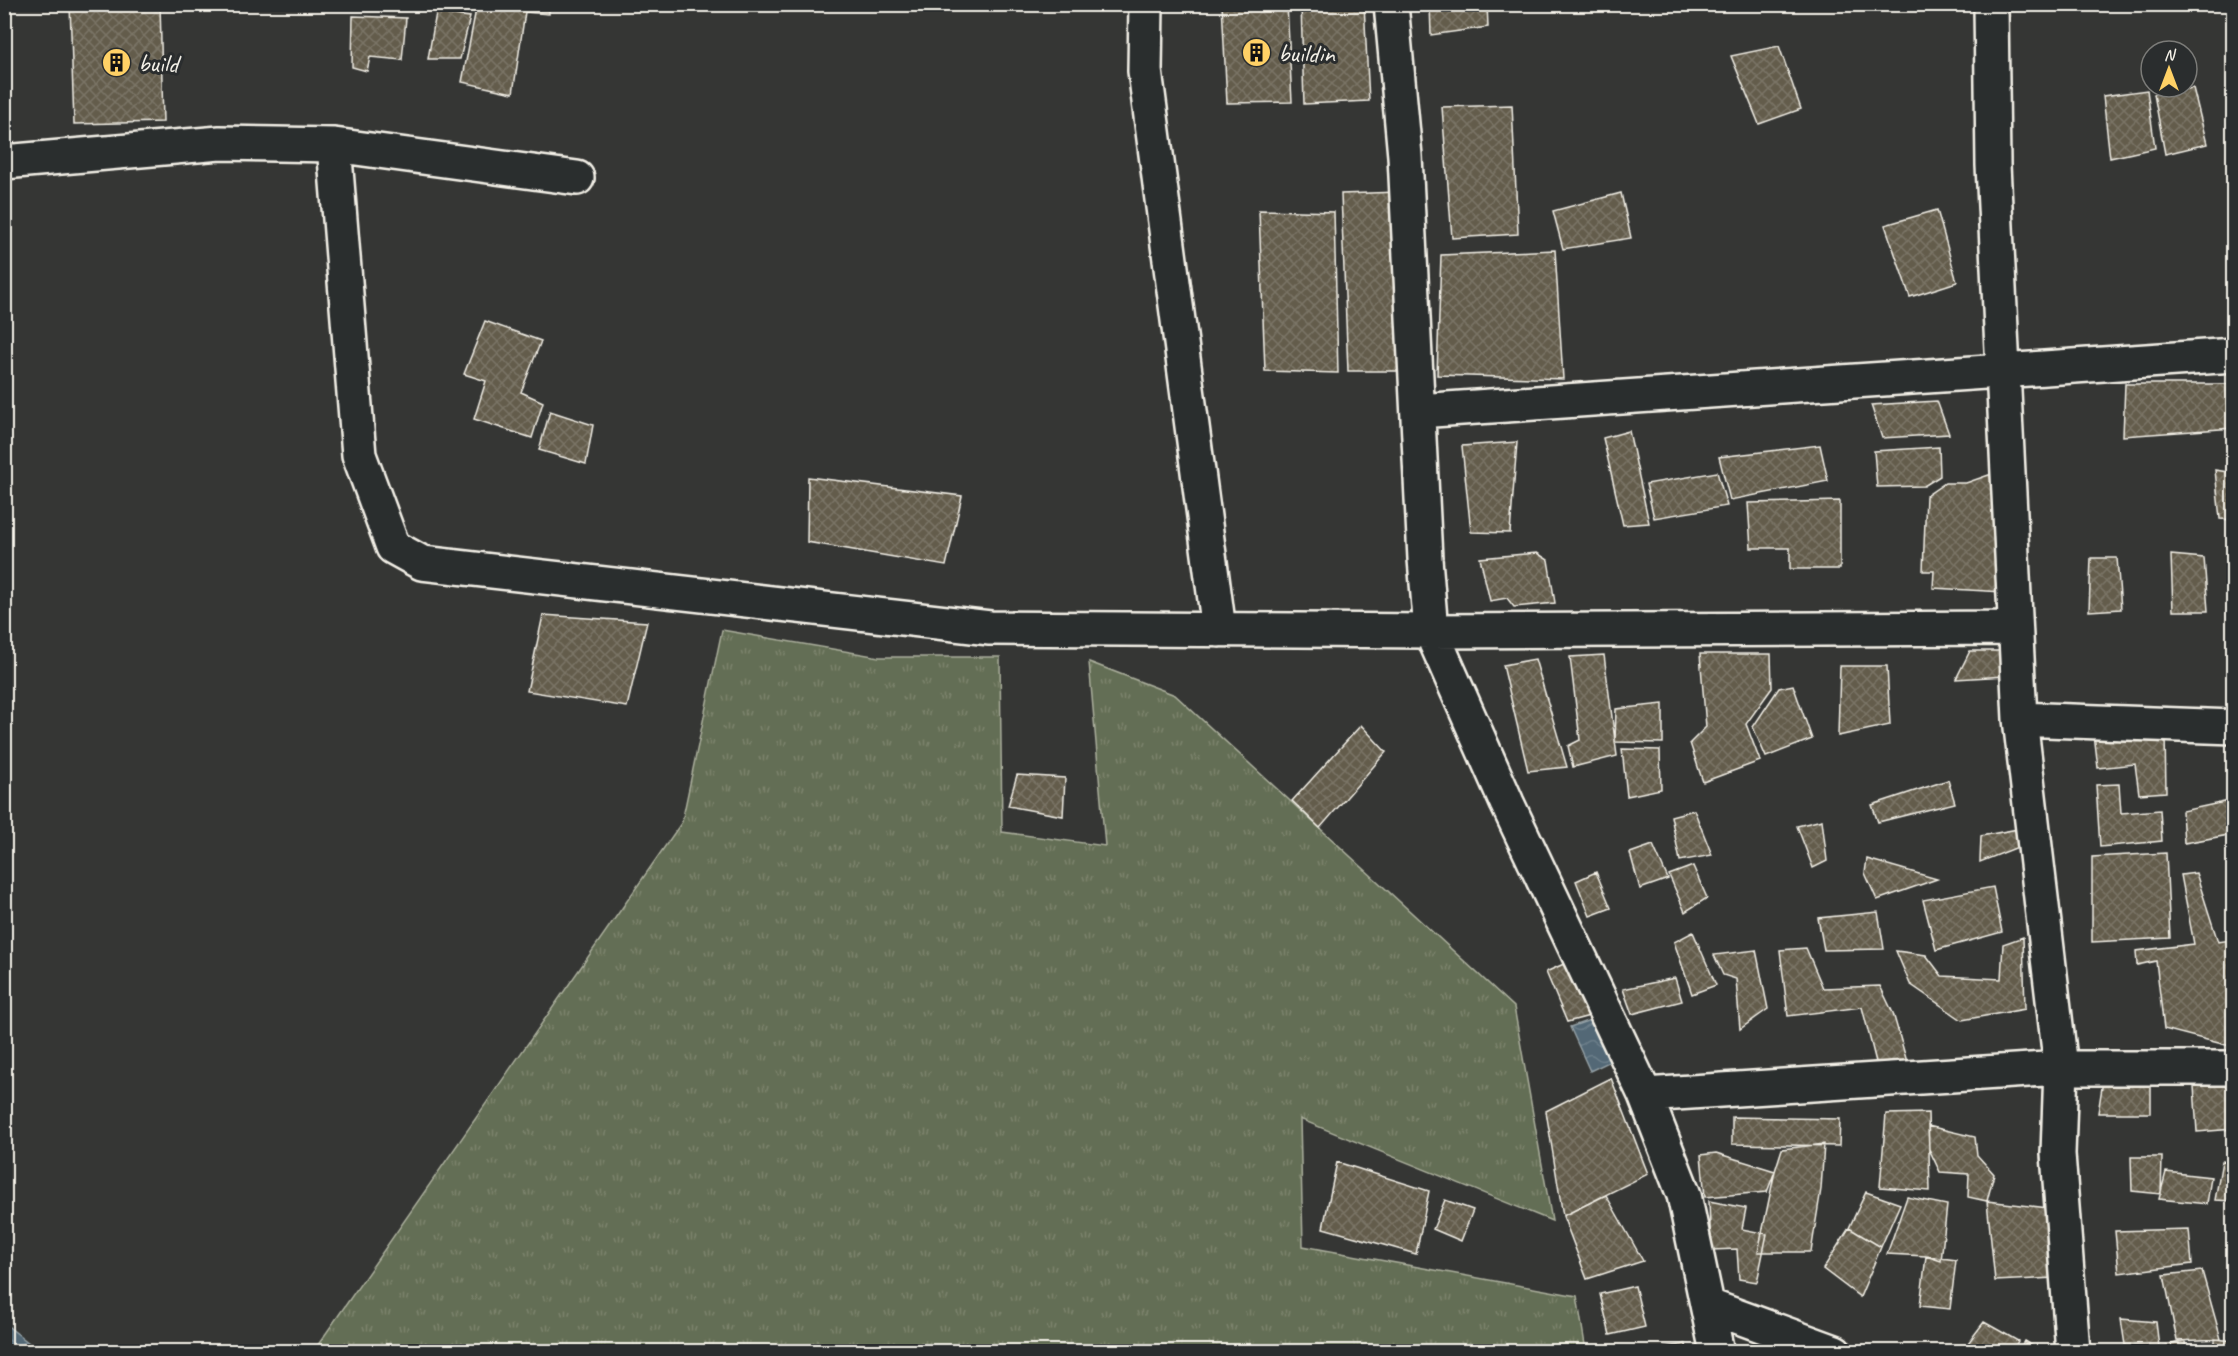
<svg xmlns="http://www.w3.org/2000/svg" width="2238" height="1356" viewBox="0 0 2238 1356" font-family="Caveat,sans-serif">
  <defs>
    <pattern id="grass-tufts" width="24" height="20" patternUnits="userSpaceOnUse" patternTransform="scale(1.5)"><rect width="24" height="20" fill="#646e54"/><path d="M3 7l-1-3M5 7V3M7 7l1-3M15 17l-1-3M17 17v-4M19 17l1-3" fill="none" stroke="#7b836d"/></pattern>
    <pattern id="water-waves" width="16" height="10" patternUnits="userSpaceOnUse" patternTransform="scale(1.5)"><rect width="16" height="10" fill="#526876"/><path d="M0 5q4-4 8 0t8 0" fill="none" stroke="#6c7e8a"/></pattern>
    <pattern id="building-cross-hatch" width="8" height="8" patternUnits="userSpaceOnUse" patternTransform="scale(1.5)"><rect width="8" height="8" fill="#635c4c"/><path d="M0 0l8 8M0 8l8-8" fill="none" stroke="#7a7466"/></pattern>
  </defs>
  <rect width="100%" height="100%" fill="#353634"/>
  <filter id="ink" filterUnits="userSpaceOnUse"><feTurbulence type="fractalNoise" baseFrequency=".0167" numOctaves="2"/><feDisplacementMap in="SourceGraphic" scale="12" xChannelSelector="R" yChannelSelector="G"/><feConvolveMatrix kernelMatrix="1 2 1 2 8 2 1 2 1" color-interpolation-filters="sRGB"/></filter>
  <g filter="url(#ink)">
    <path fill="url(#grass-tufts)" stroke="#acb09e" stroke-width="1.5" d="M722,630l157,27h121l2,175 103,14 -16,-184 86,33 339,312 38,214 -252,-102 3,127 274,50 9,55 -1273,1 369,-530z"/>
    <path fill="url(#water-waves)" stroke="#939fa4" stroke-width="1.5" d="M1596,1018l17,42 -23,11 -20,-44z
      M4,1324h1l34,27h-34z"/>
    <path fill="url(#building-cross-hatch)" stroke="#f4f1e8" stroke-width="1.5" d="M70,4h90l3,118 -89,2z
      M477,4h72v10l-24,-2 -12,81 -51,-11z
      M1222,4h65l5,98 -65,1z
      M1301,4h63l5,97 -65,3z
      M1430,4h57l1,23 -57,8z
      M436,13l34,4 -10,42h-32z
      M353,16l53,2 -4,42 -32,-3 -3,14 -15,-4z
      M1779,46l22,63 -42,15 -28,-68z
      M2193,88l14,56 -42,10 -11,-60z
      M2147,90l8,58 -45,10 -7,-62z
      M1512,105l6,129 -66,4 -10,-131z
      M1399,192l12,179h-63l-7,-177z
      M1621,193l10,45 -68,11 -10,-38z
      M1259,210l75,2 4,161 -73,-2z
      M1937,210l20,72 -47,15 -25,-72z
      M1555,250l8,129 -126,-4 4,-120z
      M485,321l56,20 -20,51 22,10 -11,36 -58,-19 12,-38 -22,-7z
      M2125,384h109v44l-111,8z
      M1937,401l12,33 -67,4 -11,-33z
      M550,411l43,14 -7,39 -47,-14z
      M1629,431l20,92 -26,2 -20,-87z
      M1517,442l-7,91 -39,-1 -9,-86z
      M1820,445l8,36 -98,19 -11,-43z
      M1939,447l1,29 -16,10 -47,1 -3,-36z
      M2215,470l19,3v47l-14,-1z
      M2000,471l4,121 -71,-4 1,-17h-11l3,-75 19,-13h21z
      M1717,472l10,34 -73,12 -8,-34z
      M808,477l154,19 -16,70 -139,-24z
      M1840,501v68h-50v-21h-39l-3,-45z
      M1537,553l11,7 7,43 -41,4 -7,-9 -17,3 -10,-43z
      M2171,555l33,3 4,53h-35z
      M2091,558h26l4,51 -32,2z
      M543,615l104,7 -20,85 -100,-16z
      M2234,631v34l-6,-3z
      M1970,651h34l2,25 -50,3z
      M1700,654h71l1,34 -26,36 14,37 -57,21 -13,-39 16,-16z
      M1604,655l13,101 -44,11 -5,-21 12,-6 -10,-83z
      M1535,659l32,108 -39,4 -25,-106z
      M1840,666h47l3,59 -52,11z
      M1793,685l19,54 -46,18 -13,-30 26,-39z
      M1663,704v39l-48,-1 1,-33z
      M1361,725l25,27 -66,76 -28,-27z
      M2094,734h71l1,58 -27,2 -4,-30 -37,4z
      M1622,749l38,1 1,39 -34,7z
      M1017,775l48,3 -2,38 -55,-10z
      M1948,780l7,23 -77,19 -6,-17z
      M2119,784l2,29 39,-3 2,31 -62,6 -4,-62z
      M2234,800v34l-50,9 -2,-32z
      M1694,810l18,45 -32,6 -9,-45z
      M1822,820l5,41 -14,7 -16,-42z
      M2018,829v18l-38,15 1,-26z
      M1653,845l15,34 -28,10 -10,-36z
      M2166,853l4,85 -78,4v-85z
      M1867,859l70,20 -60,21 -12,-27z
      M1693,866l14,32 -22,14 -16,-37z
      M1596,872l15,36 -21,8 -14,-35z
      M2196,873l22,69 13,-2 3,9v98l-70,-18 -8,-68 -19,4 -1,-14 58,-7 -13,-69z
      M1993,887l9,45 -66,18 -13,-50z
      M1878,912l6,37 -60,1 -6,-32z
      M1693,932l23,53 -24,9 -18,-52z
      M2023,937l2,72 -63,11 -52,-36 -14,-33 30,4 16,21 59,3 2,-35z
      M1806,948l17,40 57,-2 13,27 16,56 -33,-7 -14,-55 -74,9 -8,-66z
      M1756,950l12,59 -28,20 -4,-50 -13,-4 -9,-20z
      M1575,959l22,55 -30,8 -21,-50z
      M1675,978l7,23 -50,13 -9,-25z
      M1611,1078l37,96 -85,42 -17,-105z
      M2103,1081l48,2v30h-53z
      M2234,1083v46l-37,3 -3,-46z
      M1928,1113l2,78 -50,-4 6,-73z
      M1732,1117l108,2 -1,27 -107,-2z
      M1928,1126l47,11 2,18 17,19 -7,27 -19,-4 1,-23 -29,-2 -11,-23z
      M1824,1144l-3,45 -10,63h-53l17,-81 7,-22z
      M1716,1153l59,18 -8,21 -62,5 -4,-42z
      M2131,1157h31l-1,37 -29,-3z
      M2222,1161l12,2v38l-19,-1z
      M1337,1162l92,29 -13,63 -93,-26z
      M2166,1172l45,5 -4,27 -48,-5z
      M1866,1192l34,12 -19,43 -32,-19z
      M1606,1195l37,66 -56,18 -24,-63z
      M1907,1197l40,8 -6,56 -15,-5 -39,-2z
      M1445,1200l28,10 -12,31 -28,-12z
      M1709,1201l37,7 -4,21 25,5 -10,48 -18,-3 -2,-30 -26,1z
      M1987,1201l61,7 6,70 -59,3z
      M1849,1228l32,19 -21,50 -37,-28z
      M2189,1229l3,35 -73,9 -4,-42z
      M1926,1256l30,4 -6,49 -30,-3z
      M2202,1271l19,68 -44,2 -13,-66z
      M1635,1286l10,41 -35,8 -10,-41z
      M2121,1319l35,3 3,25 -34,-2z
      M1984,1322l34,19 -6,11h-40l-7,-5z
      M2215,1339l19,2v11h-19z
      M2024,1341l18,11h-24z
      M2185,1341l1,11h-27v-5z
      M1686,1344l1,8h-21l-1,-5z"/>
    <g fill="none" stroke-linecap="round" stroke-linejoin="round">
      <defs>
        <path id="minor" d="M1146,4l-1,67 74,559
          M1391,4l14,152 20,403 6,72 76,172 138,292 39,100 33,157
          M1991,4l2,161 27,554 41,349 -3,86 15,198
          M334,145l25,310 34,92 29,16 568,65 441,3 584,-3
          M4,162l216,-19 114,2 243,33
          M1418,411l816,-56
          M2020,719l214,8
          M1645,1095l416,-27h173
          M1709,1306l126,46"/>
      </defs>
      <use href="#minor" stroke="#f4f1e8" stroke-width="38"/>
      <use href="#minor" stroke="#2a2d2e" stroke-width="33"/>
    </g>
  </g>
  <defs>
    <symbol id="building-disc" viewBox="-11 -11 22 22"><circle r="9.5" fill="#ffd166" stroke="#2a2d2e"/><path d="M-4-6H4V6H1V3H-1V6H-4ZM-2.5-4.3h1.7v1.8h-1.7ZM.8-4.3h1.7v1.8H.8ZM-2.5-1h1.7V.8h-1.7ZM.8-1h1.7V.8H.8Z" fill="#111"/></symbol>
  </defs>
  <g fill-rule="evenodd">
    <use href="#building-disc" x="1240" y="36" width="33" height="33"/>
    <use href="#building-disc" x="100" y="46" width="33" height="33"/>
  </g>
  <g text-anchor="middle" stroke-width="6" stroke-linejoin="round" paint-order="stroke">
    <g font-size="26" fill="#f4f1e8" stroke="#2a2d2e" text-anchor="start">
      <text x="1278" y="62">buildin</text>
      <text x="138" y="72">build</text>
    </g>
  </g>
  <rect width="2238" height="1356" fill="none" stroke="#2a2d2e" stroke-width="24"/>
  <rect x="12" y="12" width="2214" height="1332" fill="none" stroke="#f4f1e8" stroke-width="2" filter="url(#ink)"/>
  <g transform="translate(2169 69)"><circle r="28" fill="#2a2d2e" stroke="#7b7b78" stroke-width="1.5"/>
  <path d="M0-4.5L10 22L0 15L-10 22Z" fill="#ffd166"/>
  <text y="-9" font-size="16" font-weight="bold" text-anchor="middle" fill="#f4f1e8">N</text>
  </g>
</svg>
